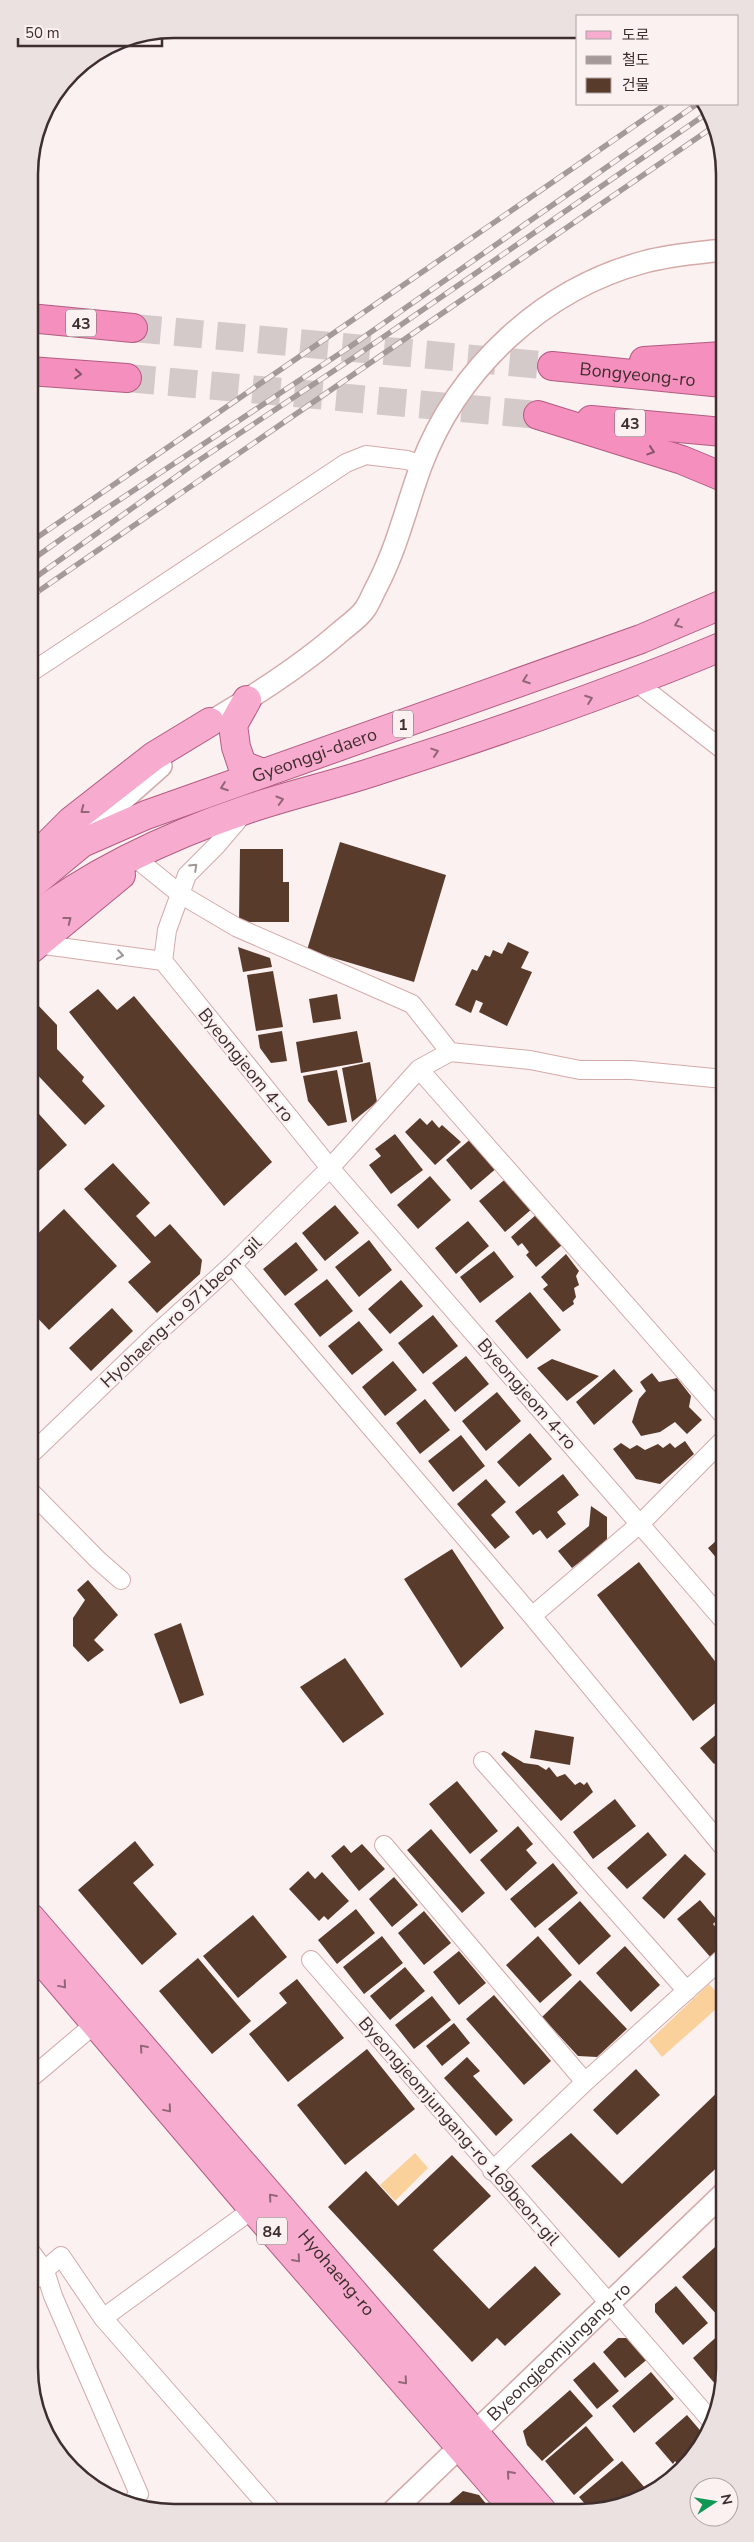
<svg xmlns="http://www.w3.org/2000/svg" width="754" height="2542" viewBox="0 0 754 2542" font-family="'Nunito Sans','Noto Sans KR',sans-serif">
  <rect width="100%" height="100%" fill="#fbf1f1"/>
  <path fill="#fad19b" d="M709,1984l16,17 -63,56 -13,-16z
    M415,2153l13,15 -33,33 -15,-16z"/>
  <path fill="#593b2c" d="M340,842l106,33 -32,107 -107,-32z
    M240,849h43v33h6v40h-50z
    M508,942l21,10 -8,16 11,4 -25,54 -28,-14 4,-9 -7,-3 -5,13 -16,-8 17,-36 5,2 8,-16 5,2 3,-7 9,4z
    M238,947l32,11 2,9 -29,5z
    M273,971l10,56 -27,4 -9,-56z
    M98,989l19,21 17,-14 138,166 -48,44 -155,-194z
    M337,994l4,25 -28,4 -4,-24z
    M35,1002l22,23v24l27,28 -2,4 23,25 -20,19 -55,-58v-60z
    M282,1031l5,30 -16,2 -11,-15 -2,-13z
    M357,1031l6,31 -62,11 -5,-31z
    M370,1062l7,40 -25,20 -10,-54z
    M337,1070l10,52 -19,4 -20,-25 -5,-25z
    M30,1104l37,41 -37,34z
    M420,1118l7,7 5,-5 7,8 3,-3 19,17 -26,23 -30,-33z
    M395,1134l28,36 -32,24 -22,-29 12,-9 -6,-7z
    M473,1137l25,30 -27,23 -25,-30z
    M113,1163l37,40 -14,13 19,21 15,-13 32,36 -2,14 -43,39 -29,-31 23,-20 -67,-73z
    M430,1176l21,24 -33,29 -21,-24z
    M508,1177l25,31 -28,24 -26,-31z
    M335,1205l24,28 -34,28 -23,-28z
    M64,1209l53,57 -68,64 -19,-20v-69z
    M537,1214l25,31 -26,22 -10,-12 3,-3 -7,-9 -4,3 -7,-9z
    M468,1221l21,25 -33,28 -21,-26z
    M369,1240l23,30 -33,27 -24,-30z
    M296,1242l22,28 -33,26 -22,-27z
    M494,1251l20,26 -34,26 -20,-26z
    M566,1254l13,17 -3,5 3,9 -5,3 2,9 -3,4 1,3 -11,8 -20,-23 5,-4 -7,-8z
    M327,1279l26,32 -33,26 -26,-33z
    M401,1280l22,26 -33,28 -22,-25z
    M530,1292l31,38 -34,29 -32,-38z
    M112,1308l21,23 -42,40 -22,-23z
    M433,1315l25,31 -35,28 -25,-31z
    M359,1321l24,29 -31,25 -24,-29z
    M466,1356l23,28 -34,28 -23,-29z
    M552,1359l47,17 -32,25 -30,-33z
    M393,1361l24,29 -32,26 -23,-29z
    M614,1369l19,22 -39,34 -18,-23z
    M652,1373l7,9 18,-4 14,18 -2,11 13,13 -15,14 -12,-12 -15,10 -19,4 -9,-14 7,-23 7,-8 -6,-9z
    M497,1392l24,29 -35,30 -24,-30z
    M425,1399l25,31 -30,24 -24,-31z
    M530,1433l22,26 -33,28 -22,-25z
    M461,1435l24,31 -32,26 -25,-31z
    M685,1441l9,13 -34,30 -24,-5 -23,-30 8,-6 9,6 7,-4 8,5 13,-6 5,4 7,-5 5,5z
    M563,1474l16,21 -22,17 9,12 -19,15 -7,-9 -7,5 -18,-23z
    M486,1479l20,23 -15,13 19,22 -15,12 -38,-45z
    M591,1506l16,11v24l-35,27 -14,-17 31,-25z
    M724,1534v33l-16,-19z
    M452,1549l52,79 -43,40 -57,-89z
    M639,1562l85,111v23l-31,25 -96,-126z
    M88,1580l30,35 -24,25 10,10 -16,12 -15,-16v-28l12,-18 -8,-10z
    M181,1623l23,72 -24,9 -26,-70z
    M345,1658l39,56 -41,29 -43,-56z
    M724,1728v37l-4,-6 -6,5 -14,-16z
    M535,1730l39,7 -4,28 -40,-7z
    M504,1751l20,12 14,2 8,5 3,-3 8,10 8,-3 10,11 5,-3 4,3 3,-3 6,10 -32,29 -60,-67z
    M457,1781l41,50 -28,23 -41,-50z
    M615,1799l21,27 -43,33 -20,-27z
    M518,1826l15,18 -7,6 11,13 -31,28 -26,-31z
    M431,1829l54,64 -23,20 -55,-63z
    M648,1832l19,23 -40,34 -20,-21z
    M135,1841l19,24 -21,18 44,51 -35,31 -64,-75z
    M362,1844l23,25 -26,22 -28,-35 13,-11 7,8z
    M685,1854l21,20 -42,45 -22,-21z
    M553,1863l25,30 -43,35 -25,-29z
    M308,1871l7,8 7,-7 27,29 -21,19 -4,-4 -5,5 -30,-32z
    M394,1877l24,28 -26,22 -23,-28z
    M700,1900l17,20 -4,4 5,6 6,-6v25l-12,10 -35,-40z
    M580,1901l31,35 -32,29 -31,-36z
    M356,1909l19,24 -38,31 -19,-24z
    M424,1911l27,32 -27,22 -26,-32z
    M253,1915l34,42 -49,41 -35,-42z
    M382,1936l21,27 -39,31 -21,-27z
    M538,1936l34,39 -32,28 -34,-38z
    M625,1946l35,39 -29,27 -35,-39z
    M459,1951l27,32 -27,22 -26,-33z
    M198,1958l53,63 -39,33 -53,-63z
    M405,1967l20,24 -35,29 -20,-24z
    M297,1979l47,59 -56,44 -39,-48 38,-31 -8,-10z
    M580,1980l47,49 -30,28 -19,-1 -36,-39z
    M494,1995l57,66 -27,24 -58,-66z
    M432,1996l19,24 -37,29 -19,-24z
    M454,2023l16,20 -28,23 -16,-20z
    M367,2049l48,60 -70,56 -48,-60z
    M467,2057l13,14 -7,5 40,44 -17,16 -52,-58z
    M636,2069l24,26 -43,40 -24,-25z
    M725,2085v75l-106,98 -88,-92 40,-33 51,51z
    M452,2155l39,41 -58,54 56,59 46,-43 26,28 -56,52 -8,-8 -25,24 -144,-155 38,-36 32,35z
    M725,2238v76l-5,4 -38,-41z
    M676,2286l32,37 -25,22 -28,-33v-8z
    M722,2332l3,4v42l-3,14 -29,-34z
    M618,2338h15l17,19 -25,21 -22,-26z
    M594,2362l25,29 -22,18 -24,-29z
    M651,2372l23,27 -40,34 -22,-27z
    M570,2390l23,26 -51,45 -15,-16 -4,-14z
    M687,2415l18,21v3l-6,10 -20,17 -4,-5 -2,3 -18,-21z
    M586,2426l28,34 -40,35 -29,-34z
    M622,2461l29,34 -42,16h-18l-12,-14z
    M463,2491l16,4 12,15 -51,1z"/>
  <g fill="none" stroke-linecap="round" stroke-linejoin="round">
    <path stroke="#d5caca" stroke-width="28" stroke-dasharray="28 14" stroke-linecap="butt" d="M133,328l419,38
      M127,378l411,37"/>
    <defs>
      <path id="minor" d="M30,673l316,-210 20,-8 41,5 14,5
        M636,682l87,68
        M133,856l47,38 56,33 176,77 38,48 80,8 50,10h51l93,9
        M37,944l126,17
        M163,961l167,207 394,453
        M163,961l4,-31 20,-55 29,-29 28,-33
        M419,1069l305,347
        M232,1265l300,351 192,232
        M30,1455l126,-121 76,-69 98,-97 89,-99 31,-17
        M30,1491l68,69 23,20
        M532,1616l109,-93 83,-84
        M483,1761l204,230
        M384,1845l201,237
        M311,1960l403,464
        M31,2078l72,-61
        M492,2171l93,-89 139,-125
        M31,2252l14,19 8,25 86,198 -8,9
        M31,2282l30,-26 42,62 169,193
        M103,2318l150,-109"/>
      <g id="tertiary">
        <path d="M199,732l11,-10c46,-27 90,-55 130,-90 8,-7 19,-14 25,-23 5,-7 8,-16 12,-23 21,-41 29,-79 44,-120 37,-98 122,-177 223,-204 26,-7 53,-9 79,-12"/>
        <path d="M83,842l15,-20 63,-56"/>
        <path id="s1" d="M393,2511l332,-319"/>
      </g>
      <g id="primary">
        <path d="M247,700l-14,25 3,22 6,18 21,8"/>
        <path d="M30,862l41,-41 83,-65 56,-34"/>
        <path id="s2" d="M30,886l52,-43 64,-28 495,-176 82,-35"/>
        <path d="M30,920c64,-50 141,-85 218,-111 44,-15 90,-25 134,-40 116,-37 229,-76 341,-123"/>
        <path d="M30,950l91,-75"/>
        <path id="s3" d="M31,1918l511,593"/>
        <path d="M31,1948l222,261 263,302"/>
      </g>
      <g id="trunk">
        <path d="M29,318l104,10"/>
        <path d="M644,361l79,-5"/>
        <path id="s4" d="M552,366l171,17"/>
        <path d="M29,371l98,7"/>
        <path d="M538,415l144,45 41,17"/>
        <path d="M591,420l132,12"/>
      </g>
    </defs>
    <use href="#minor" stroke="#d4aaa9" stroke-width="20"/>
    <use href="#tertiary" stroke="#d4aaa9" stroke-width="24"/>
    <use href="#primary" stroke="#b35b81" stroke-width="30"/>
    <use href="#trunk" stroke="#b35b81" stroke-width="30"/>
    <use href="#minor" stroke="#fff" stroke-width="18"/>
    <use href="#tertiary" stroke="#fff" stroke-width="21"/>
    <use href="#primary" stroke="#f7abce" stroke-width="28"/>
    <use href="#trunk" stroke="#f48fbe" stroke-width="28"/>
    <defs>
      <path id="rail" d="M29,543l637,-439
        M29,562l42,-30 280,-186 346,-242
        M29,582l169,-121 155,-103 353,-244
        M30,597l683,-470"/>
    </defs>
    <use href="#rail" stroke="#a69999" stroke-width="5.5"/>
    <use href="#rail" stroke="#fbf1f1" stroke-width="4" stroke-dasharray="11" stroke-linecap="butt"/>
  </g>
  <defs><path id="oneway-chevron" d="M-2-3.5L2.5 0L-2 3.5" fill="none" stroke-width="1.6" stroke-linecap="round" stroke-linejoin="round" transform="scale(1.25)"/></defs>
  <g stroke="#875568">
    <use href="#oneway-chevron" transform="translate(78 374) rotate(5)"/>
    <use href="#oneway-chevron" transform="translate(651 451) rotate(18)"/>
  </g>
  <g stroke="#926676">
    <use href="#oneway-chevron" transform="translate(678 624) rotate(158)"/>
    <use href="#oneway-chevron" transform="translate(526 680) rotate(160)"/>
    <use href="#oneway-chevron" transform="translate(589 699) rotate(-20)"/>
    <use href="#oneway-chevron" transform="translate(435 752) rotate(-18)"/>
    <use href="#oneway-chevron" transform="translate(224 787) rotate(160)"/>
    <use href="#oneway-chevron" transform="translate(280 800) rotate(-16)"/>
    <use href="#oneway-chevron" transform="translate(84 810) rotate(142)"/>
    <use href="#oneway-chevron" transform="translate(68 920) rotate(-38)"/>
    <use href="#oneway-chevron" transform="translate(63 1985) rotate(50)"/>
    <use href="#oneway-chevron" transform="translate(143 2048) rotate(-131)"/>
    <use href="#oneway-chevron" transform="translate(168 2109) rotate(50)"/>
    <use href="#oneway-chevron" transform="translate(272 2197) rotate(-131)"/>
    <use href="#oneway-chevron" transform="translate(297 2259) rotate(49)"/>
    <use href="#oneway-chevron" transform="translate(404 2381) rotate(49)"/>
    <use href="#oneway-chevron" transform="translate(510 2474) rotate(-131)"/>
  </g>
  <g stroke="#9f9696">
    <use href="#oneway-chevron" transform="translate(194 867) rotate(-44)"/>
    <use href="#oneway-chevron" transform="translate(120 955) rotate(9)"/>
  </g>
  <g text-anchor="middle" stroke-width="5" stroke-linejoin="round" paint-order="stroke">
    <g fill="#fbf1f1" stroke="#776868" stroke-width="1">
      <rect x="66" y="309.5" width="30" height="27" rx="4"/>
      <rect x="615" y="409.5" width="30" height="27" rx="4"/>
      <rect x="393" y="710.5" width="20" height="27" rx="4"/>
      <rect x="257" y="2217.5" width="30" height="27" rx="4"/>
    </g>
    <g font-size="16" font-weight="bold" fill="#3f2e2e">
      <text x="81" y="329">43</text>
      <text x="630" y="429">43</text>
      <text x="403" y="730">1</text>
      <text x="272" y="2237">84</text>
    </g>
    <g font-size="18" fill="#3f2e2e" stroke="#fbf1f1">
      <text dy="6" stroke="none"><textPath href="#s4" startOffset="86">Bongyeong-ro</textPath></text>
      <text dy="6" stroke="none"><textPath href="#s2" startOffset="316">Gyeonggi-daero</textPath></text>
      <text transform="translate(246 1065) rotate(51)" y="6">Byeongjeom 4-ro</text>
      <text transform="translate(181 1312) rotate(-43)" y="6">Hyohaeng-ro 971beon-gil</text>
      <text transform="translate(527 1394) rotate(49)" y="6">Byeongjeom 4-ro</text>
      <text transform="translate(459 2131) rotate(49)" y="6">Byeongjeomjungang-ro 169beon-gil</text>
      <text dy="6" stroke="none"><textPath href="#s3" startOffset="468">Hyohaeng-ro</textPath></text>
      <text dy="6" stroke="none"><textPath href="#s1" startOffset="230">Byeongjeomjungang-ro</textPath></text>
    </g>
  </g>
  <path d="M0 0H754V2542H0ZM174 38H580A136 136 0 0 1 716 174V2368A136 136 0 0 1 580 2504H174A136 136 0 0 1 38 2368V174A136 136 0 0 1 174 38Z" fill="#ece1e1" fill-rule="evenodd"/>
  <path fill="none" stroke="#3f2e2e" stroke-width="2.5" d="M174 38H580A136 136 0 0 1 716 174V2368A136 136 0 0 1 580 2504H174A136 136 0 0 1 38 2368V174A136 136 0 0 1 174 38Z"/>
  <rect x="576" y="15" width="162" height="90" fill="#fbf1f1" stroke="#b0a3a3"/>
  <rect x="586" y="31" width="25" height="8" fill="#f7abce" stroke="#b0a3a3"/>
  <text x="622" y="40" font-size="15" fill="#3f2e2e">도로</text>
  <rect x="586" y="56" width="25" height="8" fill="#a69999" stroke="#b0a3a3"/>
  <text x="622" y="65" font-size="15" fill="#3f2e2e">철도</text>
  <rect x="586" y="78" width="25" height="15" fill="#593b2c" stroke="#b0a3a3"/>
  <text x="622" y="90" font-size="15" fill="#3f2e2e">건물</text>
  <g transform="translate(714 2502) rotate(78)"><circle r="24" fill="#fbf1f1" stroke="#b0a3a3"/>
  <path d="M0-4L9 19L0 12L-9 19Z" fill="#109756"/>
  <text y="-8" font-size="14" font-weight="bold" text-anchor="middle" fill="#3f2e2e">N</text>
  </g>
  <path d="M18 38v8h144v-8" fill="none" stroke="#3f2e2e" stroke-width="2.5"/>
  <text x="25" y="38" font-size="15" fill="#3f2e2e" stroke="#fbf1f1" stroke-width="4" paint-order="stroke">50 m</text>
</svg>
